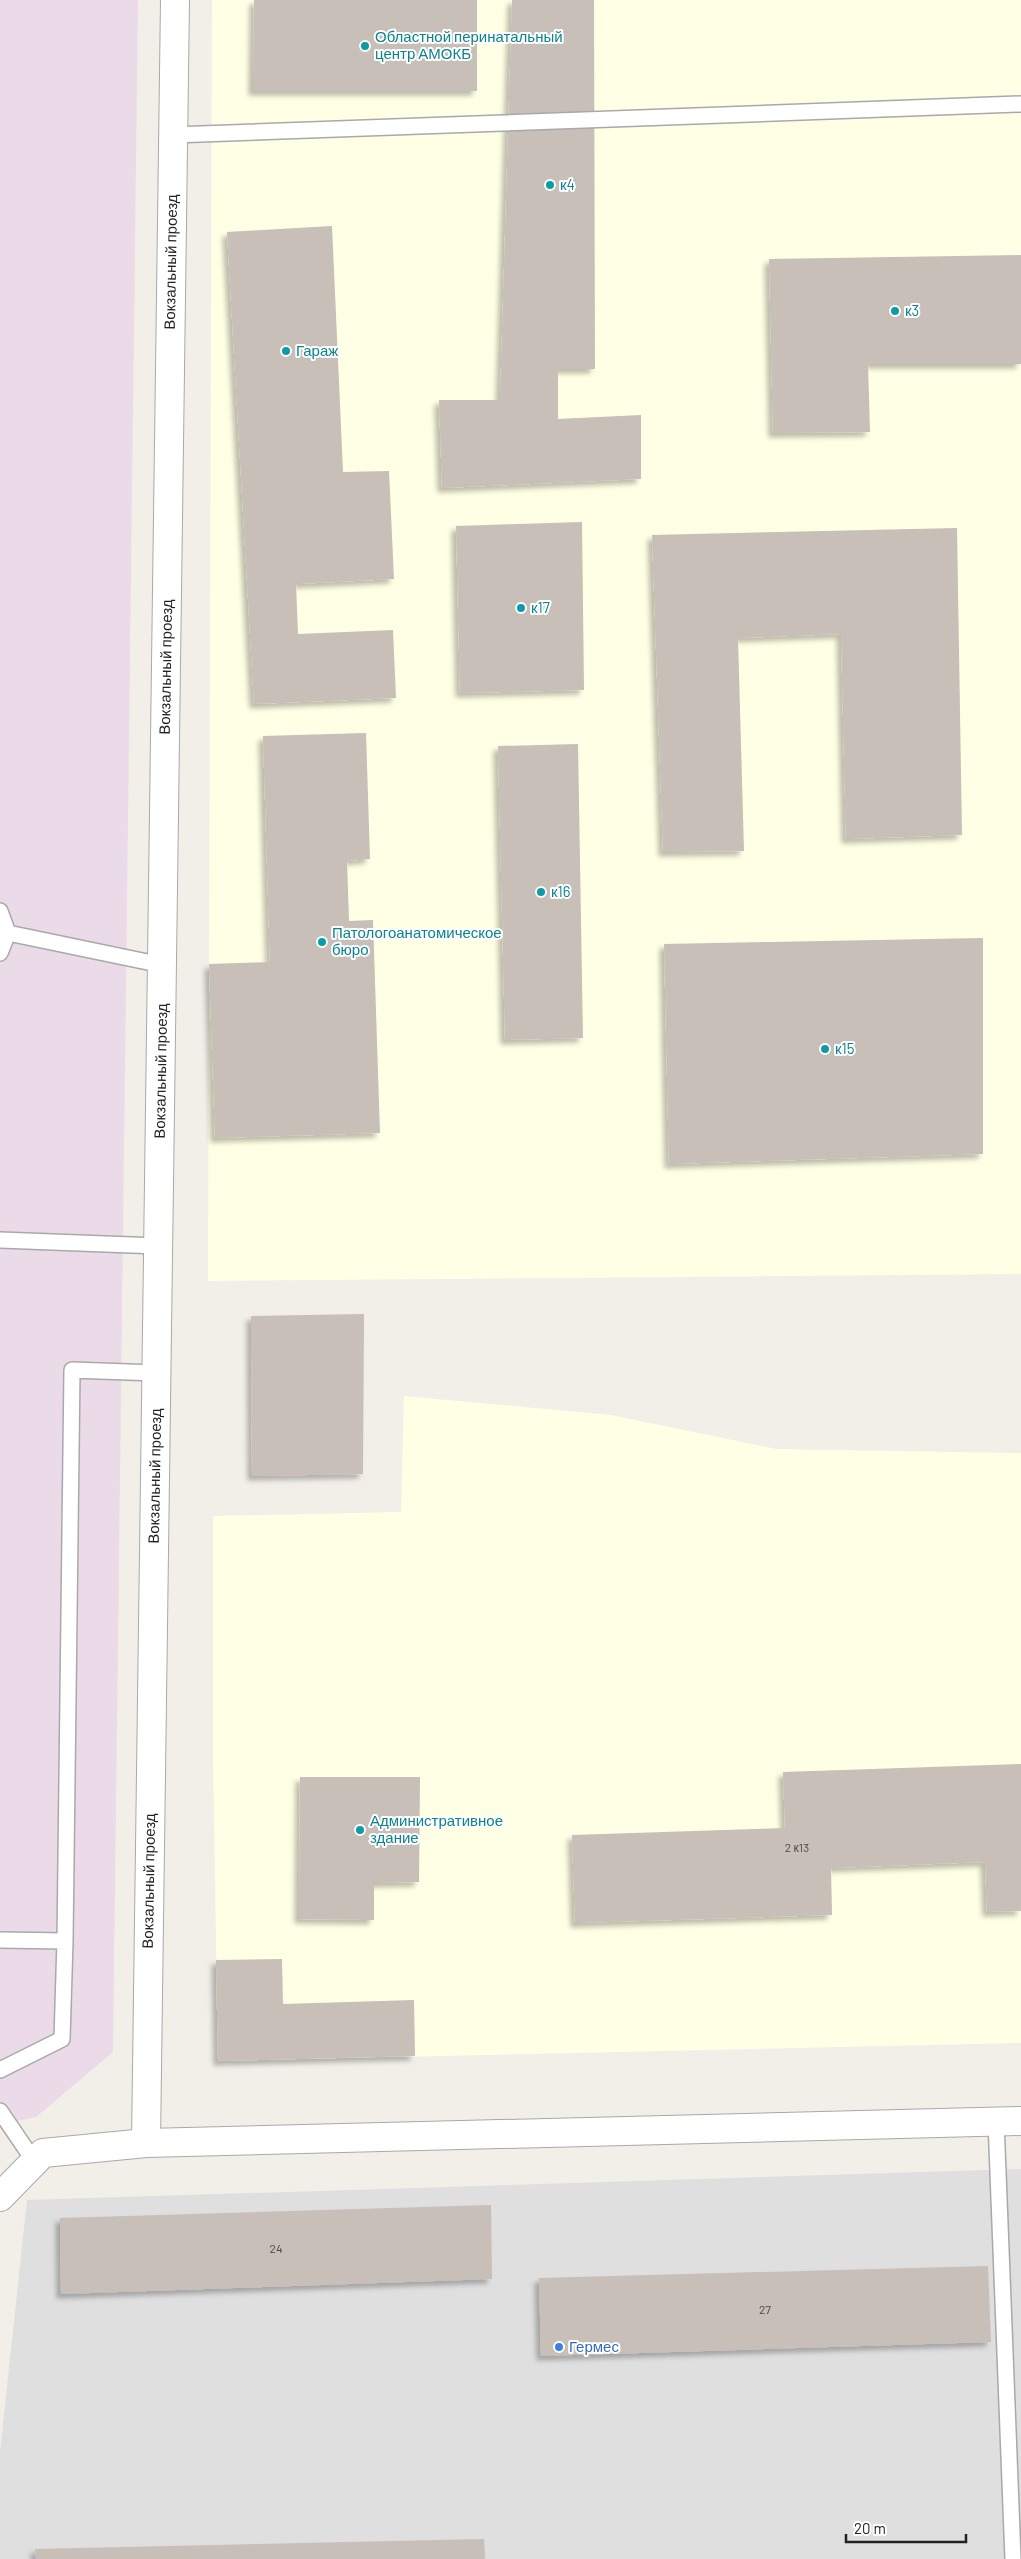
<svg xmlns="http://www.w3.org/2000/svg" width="1021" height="2559" viewBox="0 0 1021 2559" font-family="Barlow,sans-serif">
  <defs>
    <filter id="shadow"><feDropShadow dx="-4.5" dy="4.5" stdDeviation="2.5" flood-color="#0004"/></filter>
  </defs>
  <rect width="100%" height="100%" fill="#f2efe9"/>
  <path fill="#e0dfdf" d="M1021,2169v390h-1021v-107l27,-252z"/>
  <path fill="#ebdbe8" d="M0,0h138l-25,2052 -77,65 -36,8z"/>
  <path fill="#ffffe5" d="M212,0h809v1274l-813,7z
    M404,1396l207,19 165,34 245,4v590l-803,18 -5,-304v-241l188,-4z"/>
  <path fill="#c7bfb8" filter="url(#shadow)" d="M254,0h223v91h-224z
    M512,0h82l1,369h-37v50l83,-4v64l-199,9 -3,-88h61z
    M332,226l11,246 46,-1 5,108 -98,5 2,50 95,-4 3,68 -142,6 -27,-472z
    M1021,255v109h-153l2,68 -97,1 -4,-174z
    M582,522l2,168 -124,3 -4,-167z
    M957,528l5,307 -116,4 -5,-205 -103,4 6,213 -81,1 -11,-317z
    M366,733l4,126 -23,2 2,60 24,-1 7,213 -165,5 -6,-174 61,-2 -7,-226z
    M578,744l5,294 -78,2 -7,-294z
    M983,938v216l-314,10 -5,-220z
    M364,1314l-1,160 -111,2 -1,-160z
    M1021,1764v147l-34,1 -2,-50 -154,6 1,47 -257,8 -3,-88 213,-7 -2,-56z
    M300,1777h120l-1,105 -45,1v37l-75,-1z
    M282,1959l1,45 131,-4 1,56 -197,5 -2,-101z
    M491,2205l1,74 -431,15 -1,-76z
    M988,2266l3,76 -450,14 -2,-78z
    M484,2539l1,20h-449l-1,-10z"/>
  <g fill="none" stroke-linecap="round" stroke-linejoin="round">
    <defs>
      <path id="service" d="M173,135l848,-31
        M0,911l8,22
        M0,953l8,-20 154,32
        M0,1240l158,6
        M0,1940l65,1 -3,98 -62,31
        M65,1941l7,-571 84,3
        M0,2111l34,50
        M996,2121l17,438"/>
      <path id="minor" d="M146,2143l875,-22"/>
      <path id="tertiary" d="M0,2197l43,-44 103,-10 29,-2143"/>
    </defs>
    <use href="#service" stroke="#a9a9a9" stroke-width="18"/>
    <use href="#minor" stroke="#a9a9a9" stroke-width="30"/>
    <use href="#tertiary" stroke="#a9a9a9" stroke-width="30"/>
    <use href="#service" stroke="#fff" stroke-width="15"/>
    <use href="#minor" stroke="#fff" stroke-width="28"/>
    <use href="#tertiary" stroke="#fff" stroke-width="28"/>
  </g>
  <g fill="#0f9aa8" stroke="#fff" stroke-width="2">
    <circle cx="365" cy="46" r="5"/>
    <circle cx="550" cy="185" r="5"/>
    <circle cx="895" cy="311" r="5"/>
    <circle cx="286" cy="351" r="5"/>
    <circle cx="521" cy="608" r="5"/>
    <circle cx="541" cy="892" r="5"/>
    <circle cx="322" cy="942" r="5"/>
    <circle cx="825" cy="1049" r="5"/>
    <circle cx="360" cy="1830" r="5"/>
  </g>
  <circle fill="#3f7fe0" stroke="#fff" stroke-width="2" cx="559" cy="2347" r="5"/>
  <g text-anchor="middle" stroke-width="4" stroke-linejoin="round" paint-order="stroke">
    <g font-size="12" fill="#4b4948">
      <text x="797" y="1852">2 к13</text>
      <text x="276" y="2253">24</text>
      <text x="765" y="2314">27</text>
    </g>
    <g font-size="15" fill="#0d838f" stroke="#fff" text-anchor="start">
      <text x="375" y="42">Областной перинатальный<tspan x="375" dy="17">центр АМОКБ</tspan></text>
      <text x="560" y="190">к4</text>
      <text x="905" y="316">к3</text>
      <text x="296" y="356">Гараж</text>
      <text x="531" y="613">к17</text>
      <text x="551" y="897">к16</text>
      <text x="332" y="938">Патологоанатомическое<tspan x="332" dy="17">бюро</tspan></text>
      <text x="835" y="1054">к15</text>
      <text x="370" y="1826">Административное<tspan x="370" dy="17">здание</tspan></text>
    </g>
    <g font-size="15" fill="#222" stroke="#fff">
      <text transform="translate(171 262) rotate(-89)" y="5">Вокзальный проезд</text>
      <text transform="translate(166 667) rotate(-89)" y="5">Вокзальный проезд</text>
      <text transform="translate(161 1071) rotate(-89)" y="5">Вокзальный проезд</text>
      <text transform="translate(155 1476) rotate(-89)" y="5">Вокзальный проезд</text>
      <text transform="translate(149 1881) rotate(-89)" y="5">Вокзальный проезд</text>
    </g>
    <g font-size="15" fill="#366cbe" stroke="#fff" text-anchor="start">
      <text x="569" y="2352">Гермес</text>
    </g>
  </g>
  <path d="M846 2534v8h120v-8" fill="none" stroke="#222222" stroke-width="2.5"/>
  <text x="854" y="2534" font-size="15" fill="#222222" stroke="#ffffff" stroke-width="4" paint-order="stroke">20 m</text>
</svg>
